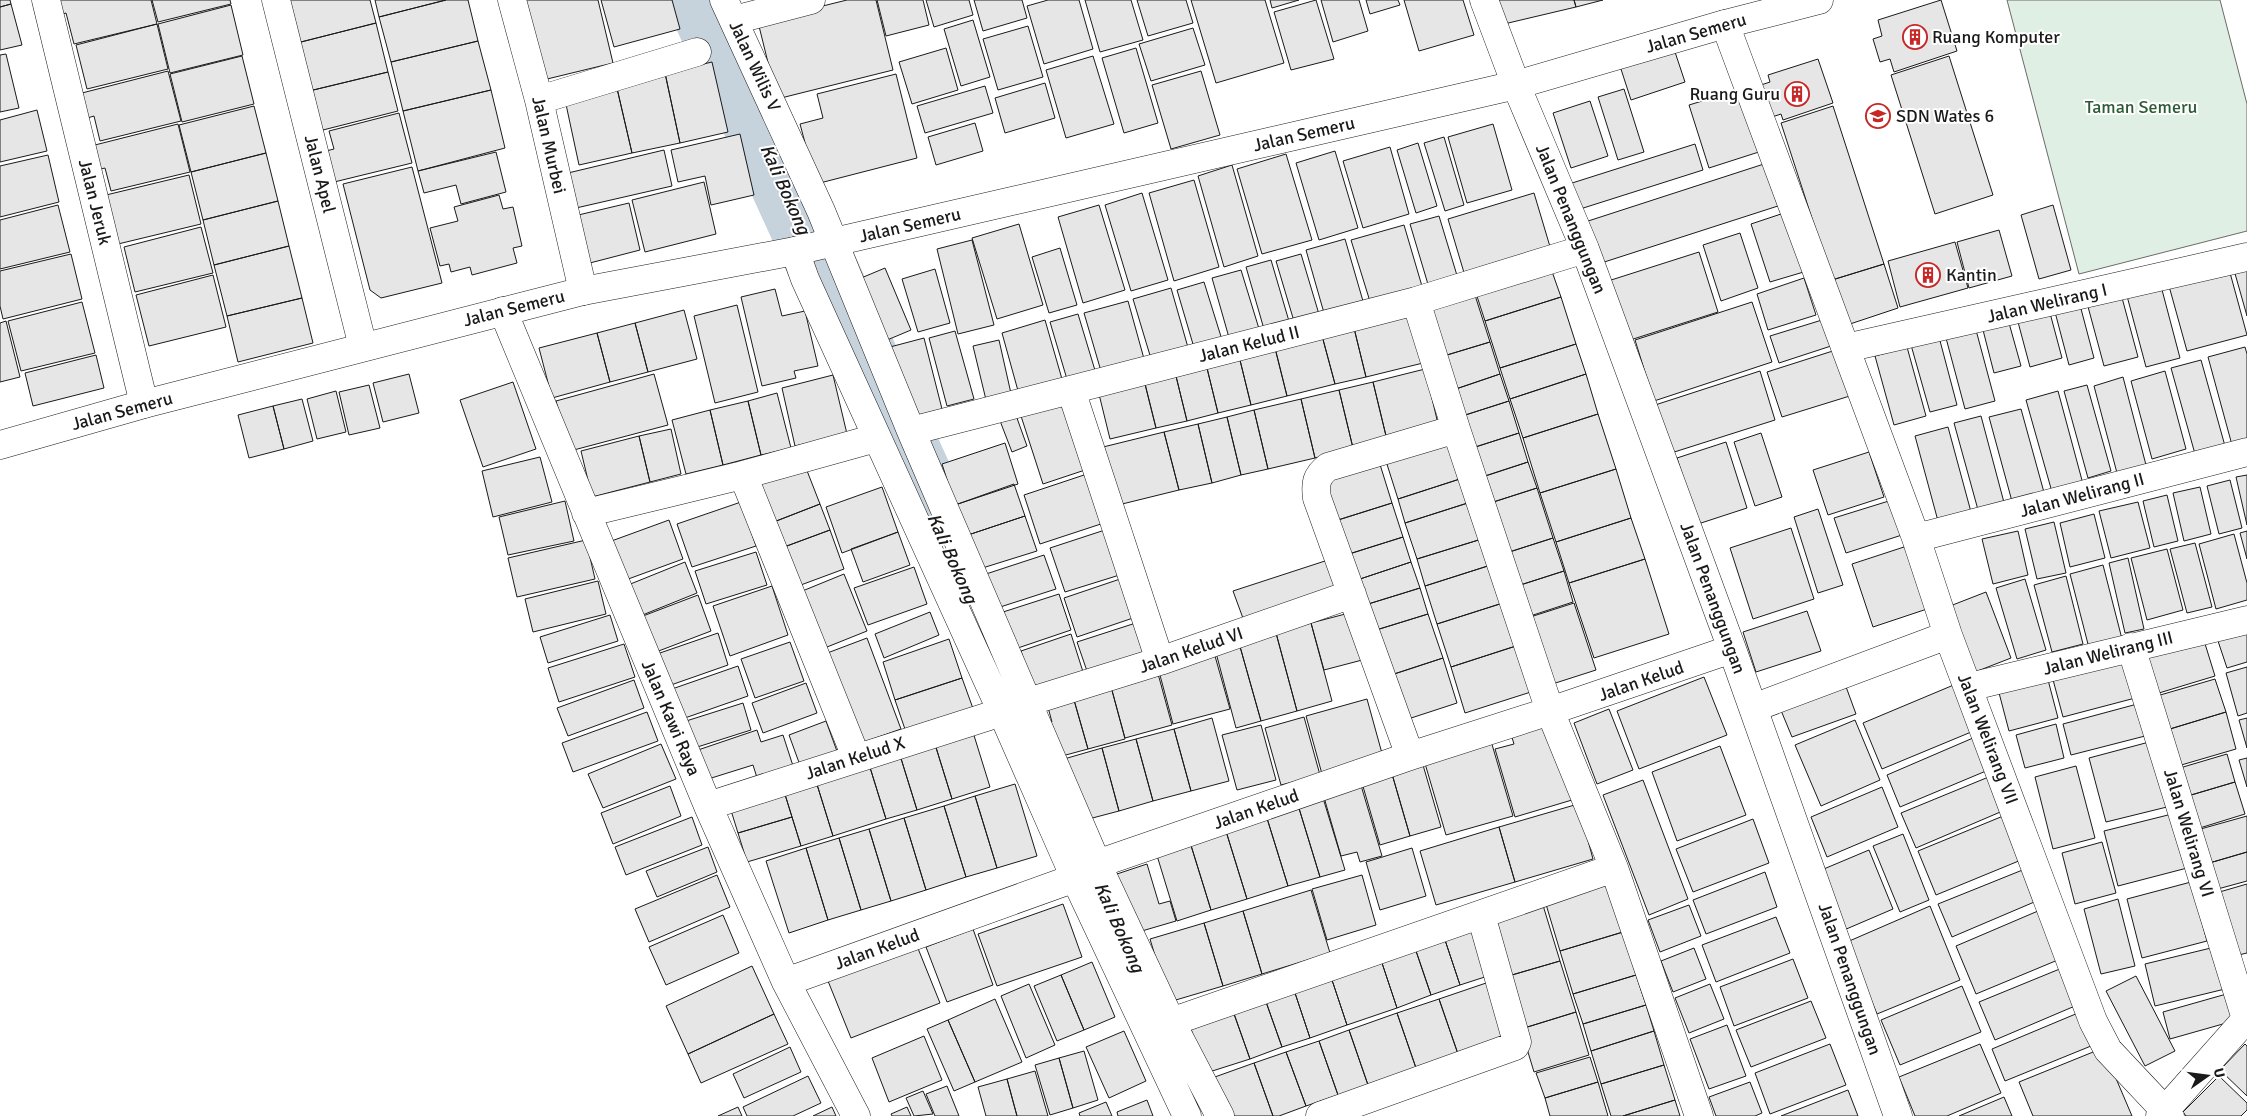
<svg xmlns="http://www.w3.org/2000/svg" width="2247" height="1116" viewBox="0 0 2247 1116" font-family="Signika,sans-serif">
  <rect width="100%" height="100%" fill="#fff"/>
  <path fill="#e0efe3" stroke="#6a6a6a" d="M2007,0h213l27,104v127l-168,43z"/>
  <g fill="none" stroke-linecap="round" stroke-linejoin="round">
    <path stroke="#c6d2dc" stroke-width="69" d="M701,0l221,486"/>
  </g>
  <path fill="#e6e6e6" stroke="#1a1a1a" d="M0,0h10l1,4 -11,3z
    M55,0h96l6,24 -83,20 -8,-31 -7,2z
    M152,0h78l1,4 -73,18z
    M282,0h88l6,23 -83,21z
    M375,0h71l-67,17z
    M446,0h22l10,41 -87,21 -12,-45z
    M524,0h74l15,63 -70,17z
    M601,0h71l8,29 -66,18z
    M847,0h29l17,70 -116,29 -19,-77z
    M877,0h46l6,25 -43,11z
    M926,0h43l4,15 -39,12z
    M974,0h48l5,18 -44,13z
    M1048,0h31l14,49 -49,15 -17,-58z
    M1085,0h46l12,40 -43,12z
    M1137,0h49l7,23 -45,13z
    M1191,0h74l19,63 -68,20z
    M1270,0h29l-27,8z
    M1316,0l18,59 -43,11 -17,-58z
    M1321,0h38l9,31 -35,11z
    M1366,0h32l2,5 -30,9z
    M1404,0h59l11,35 -55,16z
    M1498,0h76l2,7 -72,17z
    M1574,0h29l-27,7z
    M1941,0l16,51 -63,21 -4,-13 -10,3 -7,-23 9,-3 -4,-16z
    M11,4l11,41 -22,5v-43z
    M231,5l12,50 -73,18 -12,-49z
    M973,20l17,57 -29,9 -17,-57z
    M376,23l12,49 -83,20 -12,-48z
    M157,24l11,45 -81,20 -11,-44z
    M1028,26l15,51 -45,13 -15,-51z
    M1193,28l12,37 -54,16 -12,-37z
    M478,41l13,49 -88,21 -12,-49z
    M1673,46l12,36 -54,18 -12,-37z
    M946,48l12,42 -46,14 -13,-42z
    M1136,48l22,75 -34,10 -22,-75z
    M6,54l13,54 -19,4v-57z
    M242,56l12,48 -72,18 -12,-48z
    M1093,56l21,68 -48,14 -20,-68z
    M1949,56l44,139 -58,19 -44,-139z
    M1818,59l15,44 -50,17 -2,-6 -9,3 -11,-32 9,-3 -2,-7z
    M712,62l16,70 -48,11 -15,-70z
    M168,71l13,50 -81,20 -6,-25 -10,3 -6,-25z
    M1201,71l19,64 -49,14 -19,-64z
    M388,72l10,39 -83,21 -10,-40z
    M665,73l15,70 -48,10 -16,-69z
    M896,74l21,84 -101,26 -16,-60 23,-6 -6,-24z
    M1045,83l10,35 -50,15 -10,-35z
    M616,84l16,69 -53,12 -15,-70z
    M985,86l8,27 -68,20 -8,-27z
    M1745,88l20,62 -56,18 -20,-63z
    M1624,89l20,63 -26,8 -20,-63z
    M491,90l14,58 -87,23 -15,-60z
    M1590,101l18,55 -37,12 -18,-55z
    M254,106l12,47 -75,19 -12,-47z
    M1833,106l51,158 -52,16 -51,-157z
    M37,110l10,41 -47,11v-42z
    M399,113l13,50 -82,20 -8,-31 12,-3 -5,-18z
    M975,123l8,28 -47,14 -8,-28z
    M178,124l12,48 -79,19 -6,-23 -12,3 -6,-24z
    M1493,124l19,66 -45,13 -19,-66z
    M740,134l14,61 -43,10 -6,-29 -27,6 -7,-32z
    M1444,137l20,68 -19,6 -21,-68z
    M1418,143l19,63 -21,7 -19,-63z
    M1695,144l8,26 -126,40 -8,-26z
    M1390,147l19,67 -46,14 -20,-67z
    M664,150l8,36 -96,22 -8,-35z
    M1335,151l23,77 -39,12 -23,-77z
    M496,152l10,40 -45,12 -5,-19 -32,8 -6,-22z
    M266,153l12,48 -75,19 -12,-48z
    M1286,154l26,86 -50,14 -25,-85z
    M48,155l11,47 -59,15v-51z
    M1767,163l14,42 -186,60 -13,-42z
    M1232,165l26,91 -34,11 -26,-91z
    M412,167l30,116 -61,15 -11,-8 -27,-106z
    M189,175l12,49 -83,20 -12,-49z
    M1194,180l25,87 -45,14 -25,-88z
    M704,182l12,52 -71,18 -13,-52z
    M1142,193l26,87 -37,11 -26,-86z
    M1534,193l17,57 -86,26 -17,-57z
    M499,195l4,14 10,-2 9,39 -9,2 4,15 -45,12 -2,-8 -19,5 -2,-8 -9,2 -10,-38 28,-7 -4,-14z
    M278,201l11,45 -75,19 -11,-45z
    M629,203l11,47 -54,14 -12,-48z
    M58,205l12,47 -70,17v-49z
    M1099,205l26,85 -42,13 -25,-86z
    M2053,205l18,65 -32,9 -18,-64z
    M1787,212l20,59 -37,11 -19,-58z
    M1439,216l20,66 -29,9 -20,-67z
    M1019,224l24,81 -46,14 -25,-81z
    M1404,225l20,68 -52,15 -21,-68z
    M201,227l12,46 -78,19 -11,-45z
    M1999,230l13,46 -43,12 -12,-46z
    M1740,233l18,55 -37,13 -18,-56z
    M1345,239l20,69 -39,12 -20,-70z
    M972,240l22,85 -36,9 -21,-85z
    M1955,242l13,46 -68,19 -12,-46z
    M289,246l13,52 -75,18 -13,-51z
    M1060,248l17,57 -28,8 -17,-56z
    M1699,252l19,60 -91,29 -19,-60z
    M71,254l11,45 -79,20 -3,-13v-35z
    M1301,254l20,67 -25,7 -20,-67z
    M1271,260l20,68 -25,8 -20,-69z
    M1549,263l12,34 -76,24 -11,-34z
    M1884,264l14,44 -51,17 -15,-45z
    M2247,267v49l-13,-46z
    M885,268l26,62 -31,13 -26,-62z
    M935,269l15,54 -32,9 -16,-53z
    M2229,269l18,66 -60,16 -18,-65z
    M1241,270l19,62 -30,9 -18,-63z
    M213,275l13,52 -77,19 -13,-51z
    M1804,278l12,37 -48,15 -11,-36z
    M1204,282l19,61 -28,8 -18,-61z
    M2161,286l19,72 -34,9 -19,-71z
    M1171,288l18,63 -37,11 -19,-63z
    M775,289l7,27 23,-5 13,55 -24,5 2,7 -34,8 -21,-89z
    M1473,289l17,53 -53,16 -7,-55z
    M2121,294l17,63 -34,9 -17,-63z
    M1561,297l15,47 -76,24 -15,-47z
    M302,298l11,45 -75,19 -11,-46z
    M1128,301l18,65 -43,12 -19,-65z
    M82,302l13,51 -74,18 -13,-50z
    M1752,302l20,60 -118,39 -19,-61z
    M737,305l21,87 -43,11 -21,-87z
    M2080,305l14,53 -25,7 -14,-53z
    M684,310l13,49 -49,13 -13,-49z
    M1411,310l12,53 -57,14 -13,-53z
    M2050,313l12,45 -32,9 -12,-45z
    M1078,314l19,63 -28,9 -19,-64z
    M1045,320l19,66 -44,12 -18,-65z
    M1822,320l9,26 -52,17 -9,-27z
    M6,321l14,56 -20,5v-59z
    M635,323l13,49 -38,10 -13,-49z
    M2009,323l12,43 -27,7 -11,-43z
    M1353,324l13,53 -31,7 -14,-52z
    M1976,330l19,71 -30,8 -19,-71z
    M955,331l19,68 -27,7 -18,-68z
    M1321,332l14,52 -48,12 -13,-52z
    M597,333l13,49 -58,16 -13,-50z
    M1939,337l18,68 -27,7 -19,-67z
    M924,338l18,71 -33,9 -19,-71z
    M999,340l13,58 -25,6 -14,-58z
    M1490,342l10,32 -53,18 -10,-34z
    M1274,344l13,52 -36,9 -13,-53z
    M1576,344l10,30 -76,25 -10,-31z
    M1907,347l19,69 -32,9 -19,-69z
    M2245,347l2,7v87l-15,4 -24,-88z
    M1839,349l14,46 -71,22 -15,-45z
    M1238,352l13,53 -33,8 -13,-53z
    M96,355l8,33 -71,18 -8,-33z
    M1205,360l13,53 -31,8 -13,-53z
    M2201,360l24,86 -30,8 -24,-86z
    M1174,368l13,53 -31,7 -13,-52z
    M1425,369l14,59 -52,12 -14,-58z
    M1760,371l15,49 -107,34 -16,-48z
    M2165,371l21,78 -34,10 -21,-78z
    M409,374l10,39 -36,9 -10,-39z
    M654,374l14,51 -98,26 -14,-50z
    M1500,374l9,27 -53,17 -9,-26z
    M1586,374l12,40 -75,24 -13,-39z
    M833,375l14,59 -52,12 -13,-58z
    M1143,376l13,52 -46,11 -13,-53z
    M2123,377l23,88 -29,8 -23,-87z
    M513,382l23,67 -53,18 -23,-67z
    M1373,382l14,58 -34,8 -14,-58z
    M369,385l11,43 -31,7 -10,-43z
    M2087,385l24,86 -23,7 -24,-87z
    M1339,390l14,58 -38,10 -14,-59z
    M336,391l10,41 -29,7 -10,-40z
    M2058,391l25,93 -31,8 -26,-92z
    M777,393l14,55 -30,7 -13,-54z
    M302,399l11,42 -29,8 -11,-43z
    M1301,399l14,59 -47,11 -14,-59z
    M1068,400l23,68 -48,16 -22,-68z
    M748,401l13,54 -38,10 -13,-55z
    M1509,401l10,32 -53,17 -10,-32z
    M273,406l11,43 -35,9 -11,-43z
    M1013,407l14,39 -15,6 -15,-39z
    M2021,409l24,87 -32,9 -24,-88z
    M710,410l13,55 -37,9 -14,-54z
    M1254,410l14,59 -27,6 -14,-58z
    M1598,414l18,55 -76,24 -17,-55z
    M1981,416l25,94 -26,7 -26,-94z
    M1227,417l14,58 -29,8 -14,-59z
    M1198,424l14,59 -33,7 -15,-58z
    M1948,427l23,85 -33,9 -23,-85z
    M671,429l10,45 -31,8 -11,-46z
    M1164,432l15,58 -65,16 -15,-58z
    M1519,433l9,29 -52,17 -10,-29z
    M1761,433l21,64 -27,9 -21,-64z
    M639,436l11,46 -58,15 -11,-46z
    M1453,436l13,41 -68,22 -13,-41z
    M1726,442l21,66 -49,16 -21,-66z
    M1005,443l13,41 -63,21 -13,-41z
    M1869,452l15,45 -56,18 -15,-45z
    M540,457l12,45 -59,15 -11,-46z
    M1378,458l14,45 -54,17 -14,-44z
    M1528,462l9,26 -53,17 -8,-26z
    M804,463l16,41 -54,21 -16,-42z
    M1616,469l15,49 -75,24 -16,-49z
    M1093,472l17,49 -70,23 -16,-49z
    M2247,475v50l-11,-48z
    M1466,477l8,24 -69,22 -7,-24z
    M2230,480l12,48 -23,6 -12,-48z
    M1014,484l11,32 -60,20 -10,-31z
    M882,487l16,45 -56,21 -16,-46z
    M2200,487l11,47 -27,7 -11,-48z
    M1537,488l16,50 -53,17 -16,-50z
    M2167,495l11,46 -24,6 -11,-46z
    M1892,500l10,35 -56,18 -12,-35z
    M565,501l9,40 -66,14 -9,-38z
    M1474,501l11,37 -68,21 -12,-36z
    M741,502l15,44 -64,21 -15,-43z
    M2138,502l12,46 -39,10 -12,-47z
    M1392,503l11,34 -54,17 -11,-34z
    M820,504l10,26 -54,20 -10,-25z
    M1818,509l25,76 -25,8 -24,-76z
    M2094,514l11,44 -35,9 -10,-44z
    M1025,516l12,35 -61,19 -11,-34z
    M1631,518l14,41 -76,24 -13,-41z
    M669,520l14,39 -63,23 -14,-39z
    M2054,522l12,51 -29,6 -12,-50z
    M1111,528l15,45 -61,19 -15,-44z
    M1791,528l23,71 -61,20 -23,-71z
    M830,530l14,39 -54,20 -14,-39z
    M2018,531l10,44 -35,9 -11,-45z
    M2247,531v28l-7,-26z
    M898,532l12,33 -47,17 -12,-33z
    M2234,534l13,49v17l-31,9 -17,-65z
    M1403,537l8,25 -54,18 -8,-26z
    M1485,538l9,26 -69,22 -8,-27z
    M1553,538l11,33 -53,17 -11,-33z
    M586,540l9,39 -78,18 -9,-39z
    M2195,543l17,64 -25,6 -17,-64z
    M1907,546l20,63 -54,18 -21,-63z
    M2167,549l16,61 -36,10 -16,-62z
    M756,552l11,33 -61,19 -11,-33z
    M1044,555l12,34 -62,20 -11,-34z
    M2128,558l16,71 -19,4 -16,-70z
    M1645,559l24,75 -75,24 -25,-75z
    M1328,560l10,30 -94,31 -11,-30z
    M685,562l12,31 -57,23 -12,-31z
    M1411,562l9,26 -55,17 -8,-25z
    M1494,564l12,38 -69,22 -12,-38z
    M2103,565l19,74 -33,9 -19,-74z
    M914,567l13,37 -59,21 -14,-37z
    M1564,571l9,31 -52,17 -10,-31z
    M844,574l23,57 -50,20 -22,-57z
    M2066,576l17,68 -31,8 -18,-67z
    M1126,577l13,39 -62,21 -13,-39z
    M2025,579l21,71 -29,9 -21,-71z
    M598,581l8,33 -73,18 -8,-33z
    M772,586l16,49 -58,21 -17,-50z
    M1420,588l8,26 -55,17 -8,-26z
    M1986,592l25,66 -36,14 -25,-66z
    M1059,594l12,36 -59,20 -12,-37z
    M698,595l13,36 -55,21 -13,-36z
    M1506,602l13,43 -68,22 -14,-43z
    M1574,603l22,67 -53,17 -22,-67z
    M1807,611l14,40 -65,21 -13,-40z
    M930,612l9,23 -55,23 -9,-24z
    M1353,612l13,47 -42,11 -13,-47z
    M1428,614l15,44 -55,18 -15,-45z
    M610,615l8,26 -70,22 -8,-26z
    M1142,621l11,32 -65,21 -11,-32z
    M1311,623l21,78 -35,10 -21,-78z
    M2247,626v36l-20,6 -11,-33z
    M718,633l10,32 -60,21 -11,-32z
    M1276,633l21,78 -36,10 -22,-78z
    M1071,634l13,41 -50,17 -13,-41z
    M2202,634l13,42 -66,20 -11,-42z
    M867,638l34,91 -45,16 -34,-90z
    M949,639l13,39 -67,22 -12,-38z
    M790,642l14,39 -49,17 -14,-39z
    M1239,643l22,78 -25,7 -21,-79z
    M624,644l11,33 -76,25 -11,-34z
    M1519,645l15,46 -69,22 -14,-46z
    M1213,649l17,60 -57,15 -16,-60z
    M2128,656l11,41 -76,20 -11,-41z
    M1443,658l14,45 -55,18 -14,-45z
    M738,666l10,30 -66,23 -10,-30z
    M2247,667v46l-9,3 -12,-43z
    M1157,670l15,55 -47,13 -15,-55z
    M2047,676l11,42 -49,13 -11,-42z
    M1704,677l23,58 -88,34 -22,-58z
    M962,678l13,36 -67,24 -13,-38z
    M2215,679l11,33 -66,20 -10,-34z
    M634,680l10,28 -76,28 -11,-28z
    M806,683l11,30 -54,20 -11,-30z
    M1110,683l15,56 -37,10 -16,-56z
    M1845,684l11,30 -64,23 -12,-29z
    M1956,684l20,46 -94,39 -19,-46z
    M1072,693l16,56 -26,7 -18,-31 8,-3 -6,-22z
    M1367,699l16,58 -61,17 -16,-58z
    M743,703l8,27 -60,19 -8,-27z
    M2141,703l8,32 -78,20 -8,-31z
    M1609,709l24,61 -36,14 -23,-61z
    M647,712l11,29 -85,31 -11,-29z
    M2226,712l10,37 -65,19 -11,-36z
    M1304,717l16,58 -39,10 -16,-57z
    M1212,718l17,63 -38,10 -17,-62z
    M2247,718v30l-8,-28z
    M1549,720l23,80 -57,17 -20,-68 19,-5 -4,-13z
    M1855,720l25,60 -59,26 -26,-61z
    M826,721l12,33 -37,14 -12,-33z
    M2056,724l8,34 -39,10 -9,-33z
    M1261,725l15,55 -39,10 -15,-55z
    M972,729l18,58 -38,12 -18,-58z
    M1174,729l17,62 -38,10 -17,-62z
    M757,730l4,12 22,-7 12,37 -36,12 -6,-19 -48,15 -10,-29z
    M1973,738l13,33 -86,36 -13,-32z
    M1136,739l17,62 -34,10 -17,-63z
    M934,741l18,58 -35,11 -18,-58z
    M1491,741l22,75 -67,19 -22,-75z
    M2153,741l18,65 -65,16 -17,-64z
    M661,744l15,35 -73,29 -15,-34z
    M1720,746l26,69 -69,26 -25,-69z
    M1102,748l17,63 -38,10 -17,-62z
    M899,752l18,58 -31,9 -18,-58z
    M2227,754l8,28 -54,16 -8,-28z
    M2247,758v29l-8,-27z
    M868,761l18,58 -53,17 -18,-58z
    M1423,765l18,62 -31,9 -18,-62z
    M2076,766l19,72 -42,11 -18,-72z
    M1392,774l18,62 -30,9 -18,-62z
    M1991,776l14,34 -89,38 -15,-35z
    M815,778l18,58 -32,10 -18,-58z
    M1643,780l45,119 -39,16 -46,-120z
    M1360,782l22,74 -22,6 -3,-10 -16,4 -18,-62z
    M2235,782l10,32 -55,17 -9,-33z
    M1015,784l22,72 -40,12 -22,-72z
    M670,786l11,30 -68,28 -12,-31z
    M1882,787l16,40 -71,30 -16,-40z
    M783,788l9,29 -54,16 -9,-29z
    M975,796l22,72 -31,9 -22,-71z
    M1323,798l22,72 -25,7 -22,-72z
    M1578,804l15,55 -78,23 -16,-55z
    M1298,805l22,72 -32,9 -22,-71z
    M944,806l22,71 -40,13 -22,-72z
    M2176,813l15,54 -73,19 -14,-55z
    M2008,814l18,44 -90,37 -18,-44z
    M1266,815l22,71 -41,13 -22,-71z
    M2247,816v36l-41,12 -9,-34z
    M692,817l10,28 -76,30 -11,-28z
    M792,817l9,29 -54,16 -9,-29z
    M904,818l22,72 -35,11 -22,-72z
    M1753,819l16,44 -76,29 -17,-43z
    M1499,827l16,55 -79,23 -16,-54z
    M1225,828l22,71 -36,11 -22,-71z
    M869,829l22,72 -30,9 -22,-72z
    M1903,834l26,66 -29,12 -27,-66z
    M839,838l22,72 -33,10 -22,-72z
    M1189,839l22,71 -34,11 -22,-72z
    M2102,842l14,51 -41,11 -13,-51z
    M708,847l9,25 -60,25 -11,-26z
    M806,848l22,72 -39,13 -23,-72z
    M1412,848l14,48 -46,14 -14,-48z
    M1869,850l24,59 -49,21 -25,-59z
    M2247,852v29l-33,9 -8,-26z
    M1147,864l12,40 11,-3 6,20 -41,12 -18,-59z
    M2025,869l14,31 -87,37 -14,-33z
    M1765,872l12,35 -71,27 -13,-34z
    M717,875l13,32 -81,35 -14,-33z
    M1362,875l14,50 -49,15 -15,-51z
    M1608,882l15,50 -63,19 -15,-50z
    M2191,882l16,59 -65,17 -15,-59z
    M2247,884v69l-13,3 -18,-63z
    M1311,890l19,63 -68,21 -19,-63z
    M2118,899l17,67 -34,8 -17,-65z
    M1542,902l18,59 -55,16 -18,-58z
    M1063,904l19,53 -85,29 -19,-52z
    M1689,905l12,31 -41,16 -12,-32z
    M1930,906l30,74 -83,34 -30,-72z
    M2045,908l20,49 -89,37 -20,-48z
    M1243,911l19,63 -39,12 -19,-63z
    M723,915l16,38 -73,32 -17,-38z
    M1776,917l14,36 -74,29 -14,-37z
    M1204,923l19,63 -54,16 -19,-63z
    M1474,927l17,48 -31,10 -16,-48z
    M973,929l20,56 -46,17 -21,-55z
    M1623,932l13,43 -63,19 -13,-43z
    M1444,937l16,48 -29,10 -16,-47z
    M917,946l23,57 -89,35 -23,-57z
    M2215,947l10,42 -70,17 -10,-42z
    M1415,948l16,47 -34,13 -16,-48z
    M1694,948l12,31 -33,13 -12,-31z
    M1793,959l15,39 -74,28 -14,-39z
    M1381,960l16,48 -50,17 -16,-48z
    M1560,961l16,51 -55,17 -16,-52z
    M1092,962l23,55 -31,13 -23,-55z
    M752,966l22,48 -86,40 -22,-48z
    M2067,966l15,37 -87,37 -16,-38z
    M1061,975l23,55 -27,11 -23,-55z
    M1636,975l10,30 -63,19 -10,-30z
    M2136,976l39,75 -30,15 -39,-75z
    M1331,977l16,48 -37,13 -16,-48z
    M1492,981l19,54 -53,19 -19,-55z
    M1029,984l26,61 -29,13 -25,-62z
    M1710,984l14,35 -35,14 -14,-35z
    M1962,986l19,46 -81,33 -19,-45z
    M1294,990l16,48 -28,9 -17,-48z
    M2230,993l7,27 -67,19 -7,-27z
    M995,999l27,63 -47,20 -27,-62z
    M1265,999l17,48 -32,12 -17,-48z
    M1439,999l19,55 -42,14 -19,-55z
    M1811,1001l15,37 -75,29 -15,-37z
    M1646,1005l8,26 -63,20 -8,-27z
    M1233,1011l17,48 -44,14 -16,-47z
    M1576,1012l13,43 -55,17 -13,-43z
    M1397,1013l19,55 -48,17 -19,-55z
    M2078,1013l13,33 -86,35 -13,-32z
    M774,1014l14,30 -87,39 -13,-29z
    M948,1020l27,62 -21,9 -27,-62z
    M1727,1025l19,51 -37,13 -19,-50z
    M1349,1030l19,55 -30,10 -19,-54z
    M1124,1031l22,50 -37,17 -23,-51z
    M1654,1031l10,34 -63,19 -10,-33z
    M924,1036l18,44 -53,22 -17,-44z
    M1319,1041l19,54 -32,11 -20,-54z
    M1830,1044l16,41 -76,29 -15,-41z
    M1980,1044l21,49 -54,23h-32l-16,-39z
    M2245,1044l2,2v50l-27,-26z
    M790,1047l11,25 -57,26 -11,-24z
    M2103,1048l29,68h-99l-14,-34z
    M1084,1051l14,49 -25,8 -14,-50z
    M1286,1052l20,54 -27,10h-6l-19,-53z
    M1590,1057l8,25 -53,16 -9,-25z
    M1059,1058l14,50 -23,7 -15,-50z
    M1254,1063l19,53h-40l-21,-38z
    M1664,1065l11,35 -52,16h-12l-10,-32z
    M1035,1071l13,45h-31l-10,-37z
    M808,1076l13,27 -28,13h-46l-4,-9z
    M2219,1076l28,27v7l-6,6h-55l-3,-4z
    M1007,1079l10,37h-31l-8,-29z
    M1598,1082l10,34h-58l-5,-18z
    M1750,1082l12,31 -7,3h-39l-7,-19z
    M947,1086l12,30h-24l-9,-22z
    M1848,1090l10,26h-77z
    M923,1091l10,23 -19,2 -8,-18z
    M2004,1097l8,19h-53z
    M1147,1100l6,16h-35l-1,-4z
    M1675,1100l5,16h-57z
    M1106,1102l6,14h-32l-1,-3z
    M738,1107l4,9h-24z
    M832,1107l4,9h-23z
    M907,1107l4,9h-19l-1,-2z"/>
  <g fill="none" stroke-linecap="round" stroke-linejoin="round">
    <defs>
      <path id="street" d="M46,0l98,404
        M276,0l87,347
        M512,0l27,100 44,191
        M724,0l97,211 90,220 186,433 74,158 49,94
        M1484,0l32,85 69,164 147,400 166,467
        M734,20l77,-20
        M1725,24l191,514 32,97 145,386 15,29 62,66
        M539,100l158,-48
        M795,251l10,28 197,433 73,166 112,238
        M1416,301l40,128 94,282 64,157 85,248
        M503,311l205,495 78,176 70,134
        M1846,348l401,-91
        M1071,390l89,271
        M911,431l505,-130 169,-52
        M586,513l157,-38
        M1916,538l331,-86
        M2131,647l115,372
        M1969,687l278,-67
        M1028,702l132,-41 192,-67
        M1753,708l195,-73
        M1410,756l-93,-258c-2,-14 -1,-22 11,-31l128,-38
        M856,757l-113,-282 133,-37
        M708,806l294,-94
        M786,982l289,-104 22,-14 313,-108 140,-45 182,-62
        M1171,1022l443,-154
        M1320,1116l195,-70 2,-4 -36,-127
        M2160,1116l87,-98"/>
      <path id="secondary" d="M0,445l144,-41 439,-113 212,-40 721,-166 209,-61 94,-24"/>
    </defs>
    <use href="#street" stroke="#1a1a1a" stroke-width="29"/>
    <use href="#secondary" stroke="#1a1a1a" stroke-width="29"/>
    <use href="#street" stroke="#fff" stroke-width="28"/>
    <use href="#secondary" stroke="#fff" stroke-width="28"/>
  </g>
  <defs>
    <symbol id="building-ring" viewBox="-11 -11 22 22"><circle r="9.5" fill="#fff" stroke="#c62828" stroke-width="1.5"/><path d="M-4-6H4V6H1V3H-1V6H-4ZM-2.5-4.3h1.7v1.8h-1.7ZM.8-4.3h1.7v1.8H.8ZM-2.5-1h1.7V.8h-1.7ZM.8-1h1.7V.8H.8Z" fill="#c62828"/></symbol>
    <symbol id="school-ring" viewBox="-11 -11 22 22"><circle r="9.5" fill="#fff" stroke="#c62828" stroke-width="1.5"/><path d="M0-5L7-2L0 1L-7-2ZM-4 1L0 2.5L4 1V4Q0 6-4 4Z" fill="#c62828"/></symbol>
  </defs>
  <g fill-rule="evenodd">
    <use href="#building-ring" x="1901" y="23" width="28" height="28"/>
    <use href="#building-ring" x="1783" y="80" width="28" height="28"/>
    <use href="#school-ring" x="1864" y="102" width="28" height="28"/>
    <use href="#building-ring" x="1914" y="261" width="28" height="28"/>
  </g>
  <g text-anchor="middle" stroke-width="4" stroke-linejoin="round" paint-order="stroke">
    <g font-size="18" fill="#1a1a1a" stroke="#fff">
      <text transform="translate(1696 33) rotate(-16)" y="6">Jalan Semeru</text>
      <text transform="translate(755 66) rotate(65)" y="6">Jalan Wilis V</text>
      <text transform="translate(1304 134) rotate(-13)" y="6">Jalan Semeru</text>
      <text transform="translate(549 145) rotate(77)" y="6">Jalan Murbei</text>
      <text transform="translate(320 174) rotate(76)" y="6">Jalan Apel</text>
      <text transform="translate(95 202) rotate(76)" y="6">Jalan Jeruk</text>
      <text transform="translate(1571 219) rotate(68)" y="6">Jalan Penanggungan</text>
      <text transform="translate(910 225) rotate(-13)" y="6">Jalan Semeru</text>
      <text transform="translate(2047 303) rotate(-13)" y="6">Jalan Welirang I</text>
      <text transform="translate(514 308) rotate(-14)" y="6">Jalan Semeru</text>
      <text transform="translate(1249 344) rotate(-14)" y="6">Jalan Kelud II</text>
      <text transform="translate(122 411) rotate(-15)" y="6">Jalan Semeru</text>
      <text transform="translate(2082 495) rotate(-15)" y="6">Jalan Welirang II</text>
      <text transform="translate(1713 598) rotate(70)" y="6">Jalan Penanggungan</text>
      <text transform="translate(1191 650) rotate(-19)" y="6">Jalan Kelud VI</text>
      <text transform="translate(2108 653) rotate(-14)" y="6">Jalan Welirang III</text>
      <text transform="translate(1641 681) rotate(-19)" y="6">Jalan Kelud</text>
      <text transform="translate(671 718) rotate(67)" y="6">Jalan Kawi Raya</text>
      <text transform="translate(1988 739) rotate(69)" y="6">Jalan Welirang VII</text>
      <text transform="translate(855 758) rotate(-18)" y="6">Jalan Kelud X</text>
      <text transform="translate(1256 809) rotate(-19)" y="6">Jalan Kelud</text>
      <text transform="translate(2189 833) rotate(73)" y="6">Jalan Welirang VI</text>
      <text transform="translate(877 949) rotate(-20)" y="6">Jalan Kelud</text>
      <text transform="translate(1850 979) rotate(71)" y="6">Jalan Penanggungan</text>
    </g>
    <g font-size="18" fill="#1a1a1a" stroke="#fff" text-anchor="start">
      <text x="1932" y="43">Ruang Komputer</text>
      <text x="1780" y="100" text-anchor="end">Ruang Guru</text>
      <text x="1896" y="122">SDN Wates 6</text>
      <text x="1946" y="281">Kantin</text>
    </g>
    <g font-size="18" fill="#2b5a34" stroke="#fff">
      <text x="2141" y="113">Taman Semeru</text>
    </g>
    <g font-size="19" font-style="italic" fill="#1a1a1a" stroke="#fff">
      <text transform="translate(786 189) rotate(66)" y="7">Kali Bokong</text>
      <text transform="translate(953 558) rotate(66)" y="7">Kali Bokong</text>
      <text transform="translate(1120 927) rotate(66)" y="7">Kali Bokong</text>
    </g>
  </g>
  <g transform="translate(2207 1076) rotate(76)" stroke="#ffffff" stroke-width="4" paint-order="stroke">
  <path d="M0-4L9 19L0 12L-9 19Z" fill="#1a1a1a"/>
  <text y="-8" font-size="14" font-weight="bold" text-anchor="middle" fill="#1a1a1a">U</text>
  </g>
</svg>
